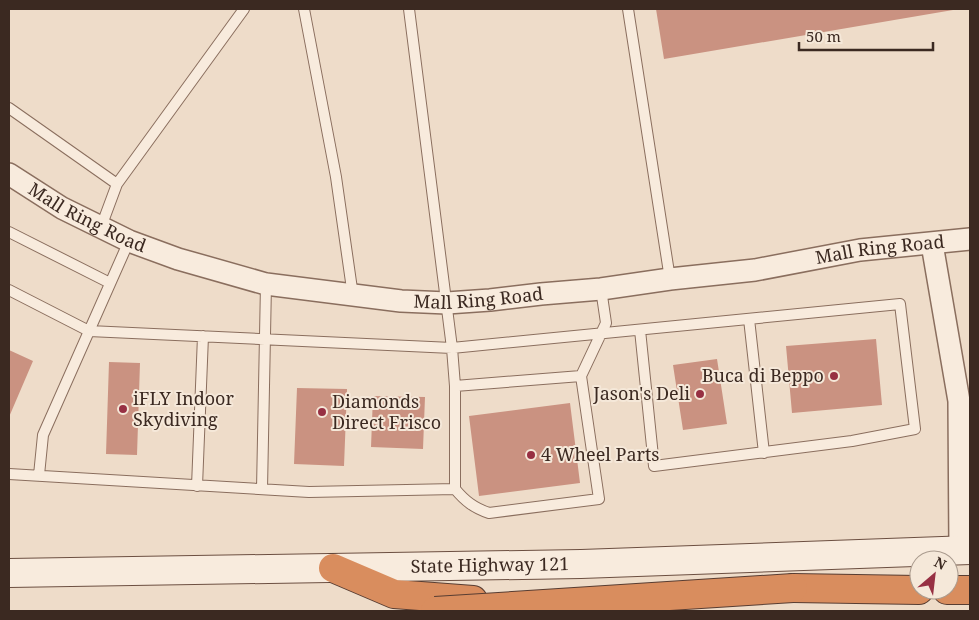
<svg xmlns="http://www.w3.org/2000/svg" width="979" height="620" viewBox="0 0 979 620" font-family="'Noto Serif',serif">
  <rect width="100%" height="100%" fill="#eedcc9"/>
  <path fill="#ca9281" d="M656,9h297v1l-289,49z
    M876,339l6,66 -90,8 -6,-67z
    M9,350l24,11 -24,56z
    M717,359l10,65 -44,6 -10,-65z
    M109,362l31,1 -3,92 -31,-1z
    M297,388l50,1 -3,77 -50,-2z
    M373,396l52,1 -2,52 -52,-2z
    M570,403l10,80 -101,13 -10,-80z"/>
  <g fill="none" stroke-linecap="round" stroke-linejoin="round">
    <defs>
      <path id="lane" d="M304,9l32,168 17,119
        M409,9l43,339 3,38v103c10,12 19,19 34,24l110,-14 -18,-123 25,-53 -5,-34
        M628,9l42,270
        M9,108l108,76
        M101,227l16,-43 127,-175
        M9,232l101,51
        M9,290l80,41 363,17 448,-44 15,125 -63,12 -198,25 -14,-136
        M749,319l15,134
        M455,386l126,-10
        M9,474l300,18 146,-3
        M39,475l4,-40 86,-194
        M197,486l6,-150
        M262,489l4,-205"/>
      <g id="street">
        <path id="s1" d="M9,174l53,34 67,33 49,18 88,25 135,17 46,2 43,-3 51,-6 60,-5 69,-10 85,-9 105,-20 110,-11"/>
        <path d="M932,244l27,157 1,149"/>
      </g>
      <g id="secondary">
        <path id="s2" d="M9,573l572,-9 389,-14"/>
      </g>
      <path id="highway" d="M333,568l61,26 79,6
        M793,588l126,2
        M947,590h23"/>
    </defs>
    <use href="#lane" stroke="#8a6e5e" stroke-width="12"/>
    <use href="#street" stroke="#8a6e5e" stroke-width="24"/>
    <use href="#secondary" stroke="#6c4f41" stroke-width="30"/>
    <use href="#highway" stroke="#583d32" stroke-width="30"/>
    <use href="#lane" stroke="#f8ebdd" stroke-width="10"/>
    <use href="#street" stroke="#f8ebdd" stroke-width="21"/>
    <use href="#secondary" stroke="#f8ebdd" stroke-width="28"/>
    <use href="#highway" stroke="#d98d5e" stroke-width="28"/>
    <defs>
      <path id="highway-bridge" d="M435,611l358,-23"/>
    </defs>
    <use href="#highway-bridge" stroke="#583d32" stroke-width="30" stroke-linecap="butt"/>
    <use href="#highway-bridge" stroke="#d98d5e" stroke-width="28"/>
  </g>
  <g fill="#973043" stroke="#f5e8d9" stroke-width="2">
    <circle cx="834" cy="376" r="5"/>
    <circle cx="700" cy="394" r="5"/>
    <circle cx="123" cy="409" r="5"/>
    <circle cx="322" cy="412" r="5"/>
    <circle cx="531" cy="455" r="5"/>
  </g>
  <g text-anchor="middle" stroke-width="4" stroke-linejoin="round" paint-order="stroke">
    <g font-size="18" fill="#3b2921" stroke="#f5e8d9">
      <text dy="6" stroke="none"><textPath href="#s1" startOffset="90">Mall Ring Road</textPath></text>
      <text dy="6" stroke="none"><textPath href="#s1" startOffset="900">Mall Ring Road</textPath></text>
      <text dy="6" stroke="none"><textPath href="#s1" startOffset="495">Mall Ring Road</textPath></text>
      <text dy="6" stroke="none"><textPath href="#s2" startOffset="481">State Highway 121</textPath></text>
    </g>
    <g font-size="18" fill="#3b2921" stroke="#f5e8d9" text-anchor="start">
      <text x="824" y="382" text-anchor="end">Buca di Beppo</text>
      <text x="690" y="400" text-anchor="end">Jason's Deli</text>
      <text x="133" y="405">iFLY Indoor<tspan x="133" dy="21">Skydiving</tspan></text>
      <text x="332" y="408">Diamonds<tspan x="332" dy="21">Direct Frisco</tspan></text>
      <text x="541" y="461">4 Wheel Parts</text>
    </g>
  </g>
  <rect width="979" height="620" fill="none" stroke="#3b2921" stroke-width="20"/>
  <g transform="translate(934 575) rotate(28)"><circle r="24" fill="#f5e8d9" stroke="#ab9c8f"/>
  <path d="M0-4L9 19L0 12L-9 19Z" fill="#973043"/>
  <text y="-8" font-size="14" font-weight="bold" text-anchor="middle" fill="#3b2921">N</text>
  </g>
  <path d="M799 42v8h134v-8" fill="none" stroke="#3b2921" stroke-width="2.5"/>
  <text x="806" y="42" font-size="15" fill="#3b2921" stroke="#f5e8d9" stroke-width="4" paint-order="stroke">50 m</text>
</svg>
